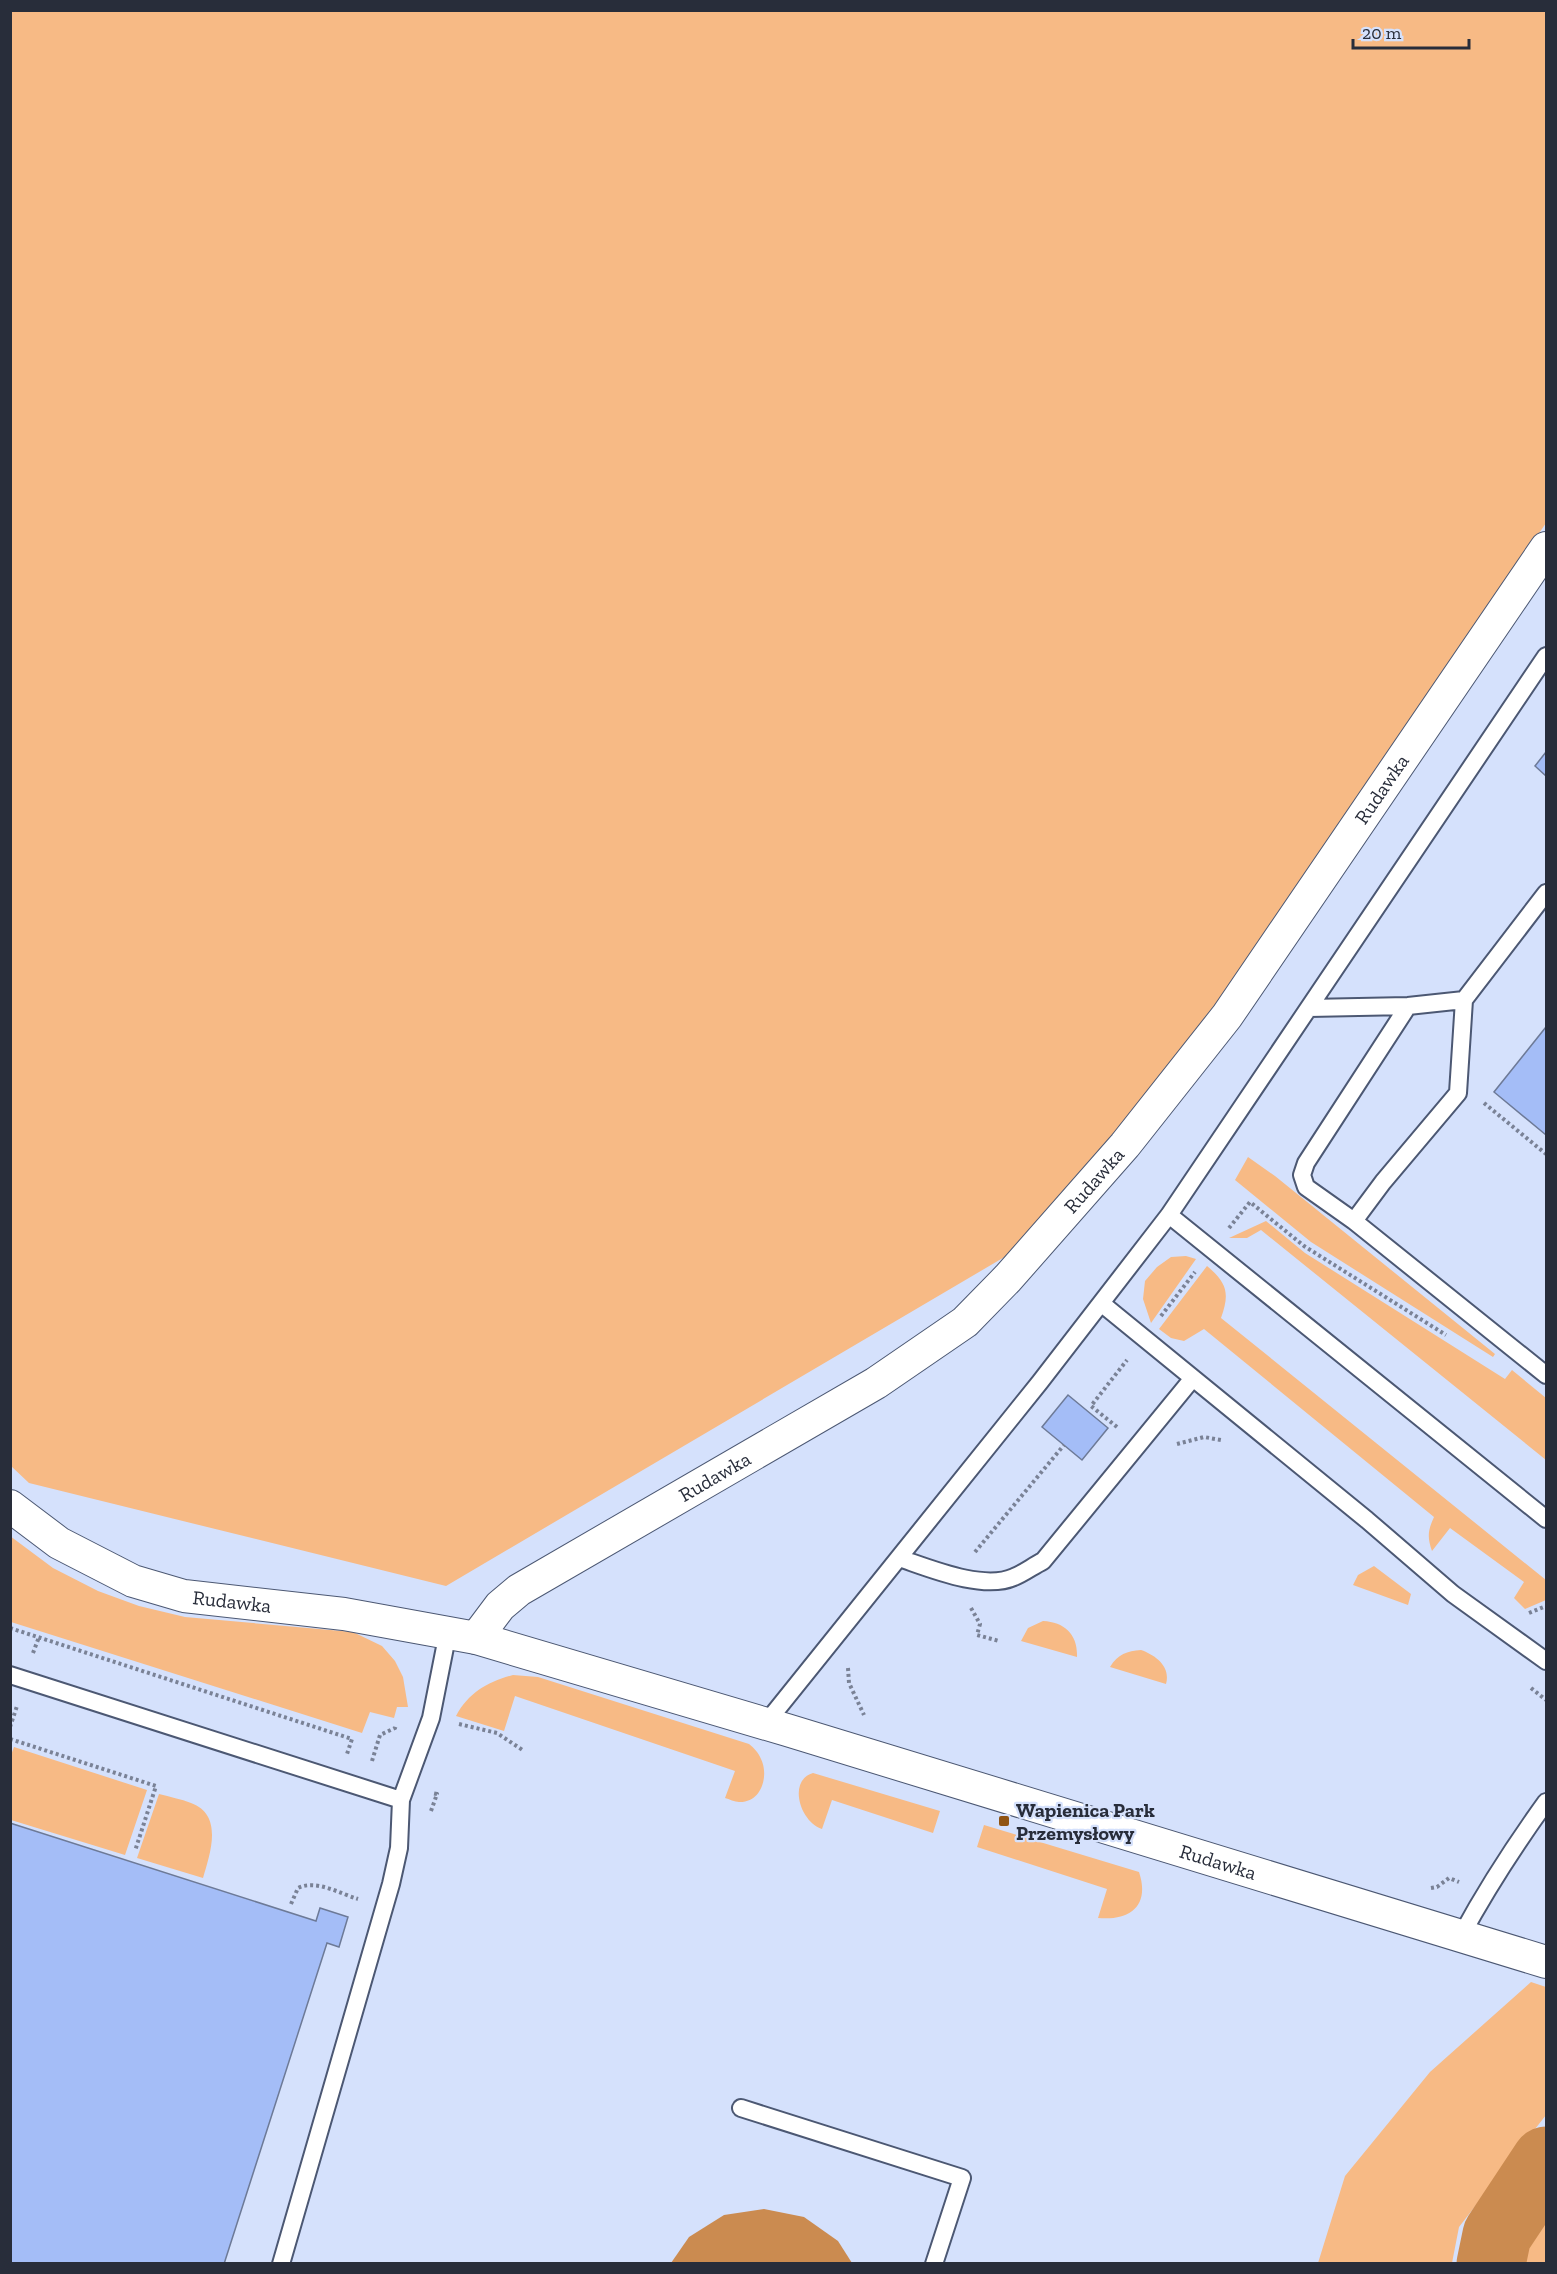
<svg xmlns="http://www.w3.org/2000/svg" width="1557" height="2274" viewBox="0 0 1557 2274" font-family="'Zilla Slab',serif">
  <rect width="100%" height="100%" fill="#d5e1fc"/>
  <path fill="#f7ba85" d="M11,11h1535v512l-333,493 -99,123 -101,113 -567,334 -417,-103 -18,-17z
    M1248,1157l27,19 220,178 -2,3 -182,-115 -76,-62z
    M1266,1221l39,32 200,126 7,-9 34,28v62l-285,-230 -14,8h-18z
    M1186,1256l10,3 -45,64 -8,-24 2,-18 12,-14 14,-10z
    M1207,1266c20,17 23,27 14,52l325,262v20l-21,9 -11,-11 10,-16 -74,-54 -18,23c-5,-14 -4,-21 2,-34l-230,-188 -20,12 -13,-3 -12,-9z
    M10,1536l43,32 45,23 41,15 46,11 168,15 29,14 13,15 8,16 5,30h-11l-3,11 -24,-6 -8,21 -351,-111z
    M1374,1566l37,28 -3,11 -55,-20 5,-10z
    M1043,1621c22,1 35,14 34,36l-56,-16 7,-13z
    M1141,1650c14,5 30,16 25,34l-56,-17c8,-13 17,-16 31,-17z
    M513,1675l25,2 211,67c5,4 9,8 12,15 8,16 1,44 -22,43 -4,0 -10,-3 -14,-4l10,-27 -220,-75 -11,35 -48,-15c13,-24 32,-34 57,-41z
    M14,1747l133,43 -22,65 -114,-35v-65z
    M813,1773l127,38 -7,22 -101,-33 -10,29c-23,-8 -34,-49 -9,-56z
    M159,1794c11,3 22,5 32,9 33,12 19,51 12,75l-66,-20z
    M984,1825l155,47c11,33 -8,49 -41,46l9,-29 -130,-42z
    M1531,1982l15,5v128l-87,112 -7,36h-134l27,-87 85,-104z
    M1546,2209v54h-26v-2z"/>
  <path fill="#cb8b50" d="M764,2209l40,8 34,24 14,22h-181l18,-26 35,-22z"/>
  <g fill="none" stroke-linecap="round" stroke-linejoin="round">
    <path stroke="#cb8b50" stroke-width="69" d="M1491,2264l6,-29 49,-74"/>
  </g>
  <path fill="#a4bdf7" stroke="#6d7a97" stroke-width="1.5" d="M1546,752v24l-11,-10z
    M1546,1027v108l-52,-43z
    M1068,1395l40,33 -26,32 -40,-33z
    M10,1823l306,98 4,-13 28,9 -9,30 -12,-4 -103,321h-214z"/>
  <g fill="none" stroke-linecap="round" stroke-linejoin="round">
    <defs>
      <path id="service" d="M1546,893l-82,107 -6,93 -75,89 -29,39 192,154
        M1309,1008l99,-2 56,-6
        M1169,1215l377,304
        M1354,1221l-48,-34 -4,-12 4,-12 102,-157
        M1101,1303l266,217 86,74 93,67
        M899,1558c30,10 84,33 115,19 10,-4 19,-11 29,-16l150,-183
        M10,1675l391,125
        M766,1723l274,-341 129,-167 377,-559
        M1461,1936c26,-48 54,-91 85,-134
        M741,2108l221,70 -28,86
        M281,2264l110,-380 8,-36 2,-48 30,-82 17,-86"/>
      <g id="minor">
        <path id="s1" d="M10,1506l49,37 74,38 51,15 160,18 132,24 311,92 759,232"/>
        <path id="s2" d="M476,1638l24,-32 19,-16 357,-207 89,-61 43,-44 117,-133 102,-129 319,-468"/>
      </g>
    </defs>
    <use href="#service" stroke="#4c5873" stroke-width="20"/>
    <use href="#minor" stroke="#4c5873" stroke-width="34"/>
    <path stroke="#7a8296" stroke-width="4" stroke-dasharray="3 3" stroke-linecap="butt" d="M1484,1103l62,51
      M1229,1228l21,-26 54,44 142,89
      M1161,1316l34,-44
      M1117,1427l-26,-21 36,-46
      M1177,1444l27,-7 17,3
      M975,1552l89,-107
      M971,1608l9,16 -3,11 22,6
      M1529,1613l17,-7
      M10,1628l342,111 -5,15
      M33,1653l6,-16
      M848,1668l1,15 15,32
      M1531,1688l15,12
      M459,1724l38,9 27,18
      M10,1727l7,-21
      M10,1739l146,47 -21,65
      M372,1761l8,-26 15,-7 1,-3
      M431,1811l6,-17 -5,-1
      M1431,1888l6,-1 12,-9 10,4
      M291,1904l7,-16c18,-9 43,6 60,11"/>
    <use href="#service" stroke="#fff" stroke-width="16"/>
    <use href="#minor" stroke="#fff" stroke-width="32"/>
  </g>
  <rect fill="#905413" stroke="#d5e1fc" stroke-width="2" x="998" y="1815" width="12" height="12" rx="3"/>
  <g text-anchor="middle" stroke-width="4.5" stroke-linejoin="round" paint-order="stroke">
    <g font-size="20" fill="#282d3a" stroke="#d5e1fc">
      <text dy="7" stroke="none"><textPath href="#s2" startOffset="1263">Rudawka</textPath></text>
      <text dy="7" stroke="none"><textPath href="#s2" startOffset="777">Rudawka</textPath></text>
      <text dy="7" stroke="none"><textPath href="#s2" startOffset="291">Rudawka</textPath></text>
      <text dy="7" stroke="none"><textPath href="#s1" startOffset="246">Rudawka</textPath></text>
      <text dy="7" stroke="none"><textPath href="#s1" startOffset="1268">Rudawka</textPath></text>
    </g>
    <g font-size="20" font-weight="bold" fill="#282d3a" stroke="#d5e1fc" text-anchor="start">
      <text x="1016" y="1817">Wapienica Park<tspan x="1016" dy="23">Przemysłowy</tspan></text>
    </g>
  </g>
  <rect width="1557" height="2274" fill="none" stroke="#282d3a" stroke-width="24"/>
  <path d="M1353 39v9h116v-9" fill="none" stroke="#282d3a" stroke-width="3"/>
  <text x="1362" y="39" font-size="18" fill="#282d3a" stroke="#d5e1fc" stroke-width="4.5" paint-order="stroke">20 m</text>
</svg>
